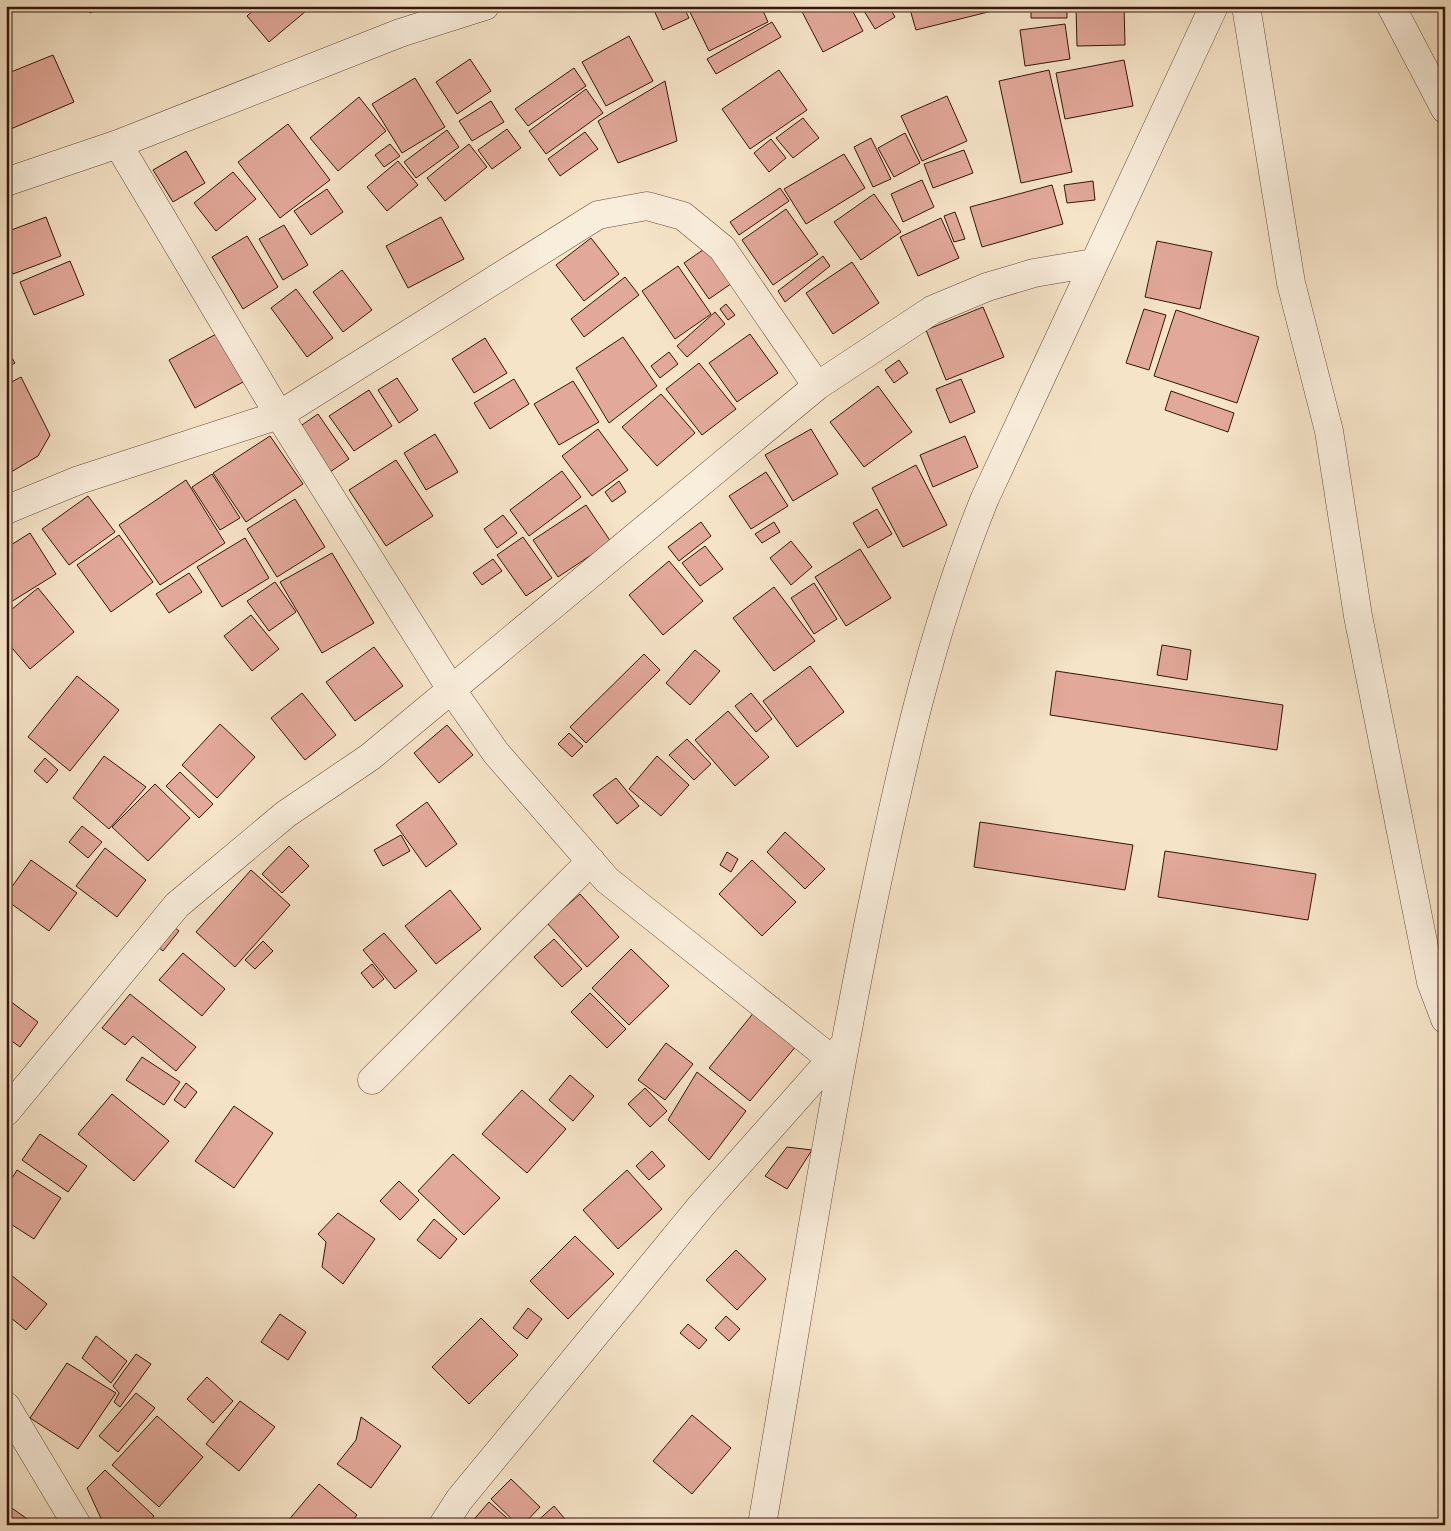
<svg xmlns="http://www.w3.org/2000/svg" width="1451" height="1531" viewBox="0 0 1451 1531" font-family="Cardo,serif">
  <rect width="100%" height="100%" fill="#f6e4c8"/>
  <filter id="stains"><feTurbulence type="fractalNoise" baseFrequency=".004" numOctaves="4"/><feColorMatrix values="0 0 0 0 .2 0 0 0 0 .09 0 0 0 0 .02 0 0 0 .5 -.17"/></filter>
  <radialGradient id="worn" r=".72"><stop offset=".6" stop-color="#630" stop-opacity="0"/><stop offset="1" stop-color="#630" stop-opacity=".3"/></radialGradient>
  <path fill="#e2a899" stroke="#341508" d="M88,6h18l-16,7z
    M258,6h45l3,5 -37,31 -22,-26z
    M652,6h31l6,12 -26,12z
    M687,6h74l7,16 -59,29z
    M799,6h51l13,25 -40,21z
    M861,6h28l6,11 -20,12z
    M909,6h82l1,5 -76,19z
    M1031,6h36v12h-36z
    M1076,6h48l1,39 -48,1z
    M772,22l9,15 -65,37 -9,-15z
    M1065,24l5,35 -45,7 -5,-36z
    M629,36l24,45 -47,25 -24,-44z
    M53,55l21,47 -68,29v-57z
    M470,59l21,32 -34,23 -21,-32z
    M1124,60l9,46 -68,13 -9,-46z
    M574,68l12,18 -58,40 -13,-17z
    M779,70l28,40 -57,39 -28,-40z
    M1049,70l23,102 -51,11 -22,-102z
    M415,78l30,49 -43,26 -30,-49z
    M665,81l12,60 -59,22 -20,-42z
    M586,89l17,24 -57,41 -17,-23z
    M947,96l20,45 -45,20 -21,-45z
    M359,97l27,34 -48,40 -28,-33z
    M491,101l13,21 -32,19 -13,-20z
    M803,118l16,20 -26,20 -17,-20z
    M288,124l42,56 -50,38 -42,-56z
    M507,129l14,19 -29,21 -14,-19z
    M447,130l12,17 -43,31 -12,-16z
    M585,132l13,17 -38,27 -12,-17z
    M905,133l15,30 -26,14 -16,-29z
    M871,138l20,41 -18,8 -19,-40z
    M771,139l15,19 -17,14 -15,-19z
    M390,144l10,12 -16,11 -9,-12z
    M469,144l18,23 -42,34 -18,-23z
    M964,150l9,23 -40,15 -9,-24z
    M186,151l19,32 -32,19 -20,-32z
    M844,154l21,34 -59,36 -22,-35z
    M398,161l20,24 -31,26 -20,-24z
    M233,172l23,27 -40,32 -22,-28z
    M922,180l12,27 -31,15 -12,-28z
    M1093,181l2,19 -28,3 -3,-18z
    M1052,185l11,39 -81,23 -12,-40z
    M780,188l9,13 -50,34 -9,-13z
    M327,189l16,23 -32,23 -17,-24z
    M874,194l27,38 -40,28 -27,-38z
    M786,209l32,45 -45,31 -31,-45z
    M955,212l10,27 -11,3 -10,-26z
    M46,217l15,39 -48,18 -7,-17v-25z
    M441,217l23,42 -56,29 -22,-42z
    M941,218l18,40 -41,18 -18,-39z
    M284,225l24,40 -25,15 -24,-41z
    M247,236l31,51 -35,22 -31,-52z
    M591,238l28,36 -35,27 -28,-36z
    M1157,241l55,11 -12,57 -55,-12z
    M710,245l25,36 -26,18 -25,-36z
    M823,256l7,10 -45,36 -7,-11z
    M70,261l14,34 -50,20 -14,-33z
    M852,262l27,41 -46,31 -27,-41z
    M678,266l33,48 -36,25 -33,-48z
    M342,270l30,40 -29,22 -30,-40z
    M625,277l14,18 -55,42 -13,-18z
    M296,289l37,49 -26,19 -36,-49z
    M726,304l9,11 -7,5 -8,-11z
    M983,307l21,50 -58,23 -20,-50z
    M1144,309l22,6 -17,55 -23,-7z
    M1176,310l83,27 -22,66 -83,-27z
    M715,312l10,12 -38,33 -10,-11z
    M218,333l27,48 -50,27 -26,-48z
    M750,334l28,39 -41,29 -28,-39z
    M623,337l34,49 -48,37 -33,-55z
    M485,338l22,35 -33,20 -22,-34z
    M6,348l9,15 -9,5z
    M669,352l9,12 -18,14 -9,-12z
    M899,360l9,13 -14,10 -9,-13z
    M699,363l37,46 -34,26 -36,-46z
    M21,377l29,58 -12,21 -32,19v-90z
    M397,378l21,32 -19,13 -21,-33z
    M514,379l15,25 -39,25 -16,-26z
    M961,379l14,33 -25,11 -14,-34z
    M573,381l26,41 -40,23 -25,-41z
    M878,386l34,46 -48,35 -34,-45z
    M369,390l23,36 -38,25 -25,-35z
    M1171,391l63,22 -6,19 -63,-22z
    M661,394l34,39 -38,33 -35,-39z
    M318,414l31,45 -19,13 -31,-45z
    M598,429l30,41 -36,26 -30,-40z
    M811,429l27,45 -45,27 -28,-46z
    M435,434l23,38 -32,18 -22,-37z
    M270,436l33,48 -57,38 -33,-49z
    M965,436l13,31 -45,20 -13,-32z
    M396,460l37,56 -47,30 -37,-56z
    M916,465l31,60 -44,22 -31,-59z
    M562,471l19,26 -52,39 -19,-26z
    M766,472l22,34 -37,23 -22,-33z
    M212,474l28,44 -20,12 -28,-43z
    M186,480l39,63 -65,42 -41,-60z
    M619,481l7,11 -14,10 -7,-10z
    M88,496l27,36 -46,33 -27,-36z
    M295,499l30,48 -48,30 -30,-48z
    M586,505l25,37 -53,35 -25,-37z
    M877,509l15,25 -24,14 -15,-25z
    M503,515l14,18 -20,15 -13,-19z
    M701,522l10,14 -32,25 -11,-14z
    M774,522l6,10 -18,11 -7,-9z
    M30,533l26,41 -50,31v-57z
    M119,535l34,47 -42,30 -34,-47z
    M523,537l29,41 -26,18 -29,-41z
    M245,538l24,40 -47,29 -25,-40z
    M791,541l21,26 -21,18 -21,-27z
    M705,546l18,23 -23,17 -18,-23z
    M860,549l31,49 -45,28 -31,-49z
    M332,553l42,70 -52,30 -42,-71z
    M493,559l9,12 -20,14 -9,-12z
    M669,561l34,40 -40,34 -34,-40z
    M189,573l13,19 -33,21 -13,-19z
    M275,582l21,30 -27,19 -22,-30z
    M814,583l23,36 -23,15 -23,-36z
    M774,587l41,54 -41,30 -41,-53z
    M38,588l36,44 -44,37 -24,-28v-27z
    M251,615l28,34 -27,22 -28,-35z
    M1162,645l29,5 -4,30 -30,-5z
    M374,647l29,39 -48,35 -29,-39z
    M695,650l25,21 -30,34 -24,-22z
    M644,654l16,16 -74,73 -16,-16z
    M810,666l34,46 -47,35 -34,-46z
    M1056,671l227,34 -6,45 -227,-35z
    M77,676l42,34 -49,61 -42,-34z
    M302,693l34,42 -31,25 -34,-42z
    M751,693l21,26 -16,13 -21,-26z
    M728,711l41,46 -34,29 -40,-46z
    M220,724l35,33 -38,41 -35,-33z
    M447,725l26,30 -34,28 -25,-30z
    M569,733l14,13 -11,11 -14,-13z
    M687,739l24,25 -17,16 -25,-25z
    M104,756l42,31 -37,42 -36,-31z
    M657,756l32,29 -28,31 -32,-27z
    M45,758l13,12 -11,13 -13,-12z
    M180,772l33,32 -14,14 -33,-32z
    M616,778l23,28 -22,18 -24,-29z
    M155,784l35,34 -42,43 -36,-34z
    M427,802l30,42 -31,23 -30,-42z
    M980,822l153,23 -8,45 -151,-23z
    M82,826l20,16 -14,16 -19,-16z
    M785,832l40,37 -20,20 -38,-37z
    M401,835l9,16 -27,15 -9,-16z
    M289,846l20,20 -27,27 -20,-19z
    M105,848l41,32 -29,37 -41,-31z
    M1165,851l151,23 -8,46 -150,-23z
    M727,852l11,7 -7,13 -11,-7z
    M31,860l46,33 -28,38 -43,-31v-5z
    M752,860l44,42 -34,34 -43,-42z
    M251,870l39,35 -55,62 -39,-35z
    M450,890l31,39 -45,35 -31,-38z
    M580,894l39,43 -32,30 -40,-44z
    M170,924l9,7 -16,20 -9,-7z
    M384,933l33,38 -22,18 -32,-39z
    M554,939l28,30 -20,18 -28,-30z
    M263,941l10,10 -18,18 -10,-9z
    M631,949l38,37 -40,39 -37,-37z
    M183,953l42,36 -23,27 -43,-36z
    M372,964l12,15 -11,9 -12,-15z
    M590,993l36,36 -19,19 -36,-36z
    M130,994l66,53 -20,24 -43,-35 -8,9 -23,-17z
    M6,998l32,24 -18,25 -14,-10z
    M755,1011l42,34 -47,56 -41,-33z
    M666,1043l27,21 -28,36 -27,-20z
    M142,1057l38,25 -16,23 -38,-25z
    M697,1072l49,39 -37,49 -41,-40z
    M570,1075l24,21 -21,25 -24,-21z
    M186,1083l11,9 -12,16 -11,-8z
    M645,1088l22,23 -17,16 -22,-23z
    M522,1090l44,39 -39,44 -45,-39z
    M112,1094l57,47 -35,40 -56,-47z
    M234,1106l39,27 -39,55 -39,-27z
    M40,1134l47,32 -19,26 -46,-32z
    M787,1147l25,3 -25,39 -22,-13z
    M652,1151l13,15 -16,14 -13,-14z
    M453,1154l47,44 -36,37 -46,-44z
    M17,1170l44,28 -27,41 -28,-18v-33z
    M627,1170l35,39 -44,40 -35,-39z
    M399,1181l20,19 -19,20 -20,-19z
    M338,1213l37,26 -32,45 -21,-17 4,-25 -8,-8z
    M434,1219l23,20 -17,20 -23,-19z
    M575,1236l39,38 -46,45 -38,-38z
    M736,1250l30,29 -29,31 -31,-30z
    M6,1271l41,33 -21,26 -20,-16z
    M528,1308l14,11 -15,20 -14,-11z
    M280,1314l26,18 -18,28 -27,-18z
    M726,1316l14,13 -11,12 -14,-13z
    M481,1318l37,37 -49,49 -37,-37z
    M688,1324l19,16 -8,9 -19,-16z
    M96,1336l31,25 -16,22 -29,-25z
    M136,1354l15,10 -31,43 -6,-5 5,-9 -6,-7z
    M67,1363l49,30 -38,56 -48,-31z
    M207,1377l26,24 -20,22 -26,-24z
    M136,1393l19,15 -37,44 -19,-16z
    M240,1401l35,26 -36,44 -33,-27z
    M692,1415l39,33 -39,46 -39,-33z
    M157,1416l46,41 -44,50 -47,-42z
    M361,1417l40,29 -30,42 -34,-24 19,-24z
    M105,1470l49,46 -7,9h-43l-17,-37z
    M511,1479l29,28 -17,18h-5l-27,-26z
    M319,1484l38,31 -8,10h-59l-3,-3z
    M489,1502l26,23h-46z
    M6,1504l30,21h-30z
    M554,1506l16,19h-37z"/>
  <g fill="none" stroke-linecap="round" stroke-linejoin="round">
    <defs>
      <path id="street" d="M1246,6l45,277 38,148 29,185 73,366 14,37
        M1391,6l54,103
        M118,144l161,271 172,274 45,64 111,127 224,179
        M6,182l112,-38 282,-111 85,-27
        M6,510l73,-30 200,-65 319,-200 49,-9 36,10 39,32 95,138
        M372,1080l219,-219
        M6,1112l171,-207 109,-91 84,-57 447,-371 115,-76 55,-23 47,-14 59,-10
        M6,1406l71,119
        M443,1525l16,-25 242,-294 142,-160
        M762,1525c35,-204 67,-407 108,-609 30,-143 60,-283 115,-418l229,-492"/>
    </defs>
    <use href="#street" stroke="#644938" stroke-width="29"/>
    <use href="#street" stroke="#f9eddb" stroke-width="28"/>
  </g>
  <rect width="1451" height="1531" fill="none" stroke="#f6e4c8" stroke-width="25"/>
  <rect x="8" y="8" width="1436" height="1516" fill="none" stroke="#341508" stroke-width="2.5"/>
  <rect x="12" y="12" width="1426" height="1506" fill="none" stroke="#341508"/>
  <rect width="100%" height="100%" filter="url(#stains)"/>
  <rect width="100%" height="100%" fill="url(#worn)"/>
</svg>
